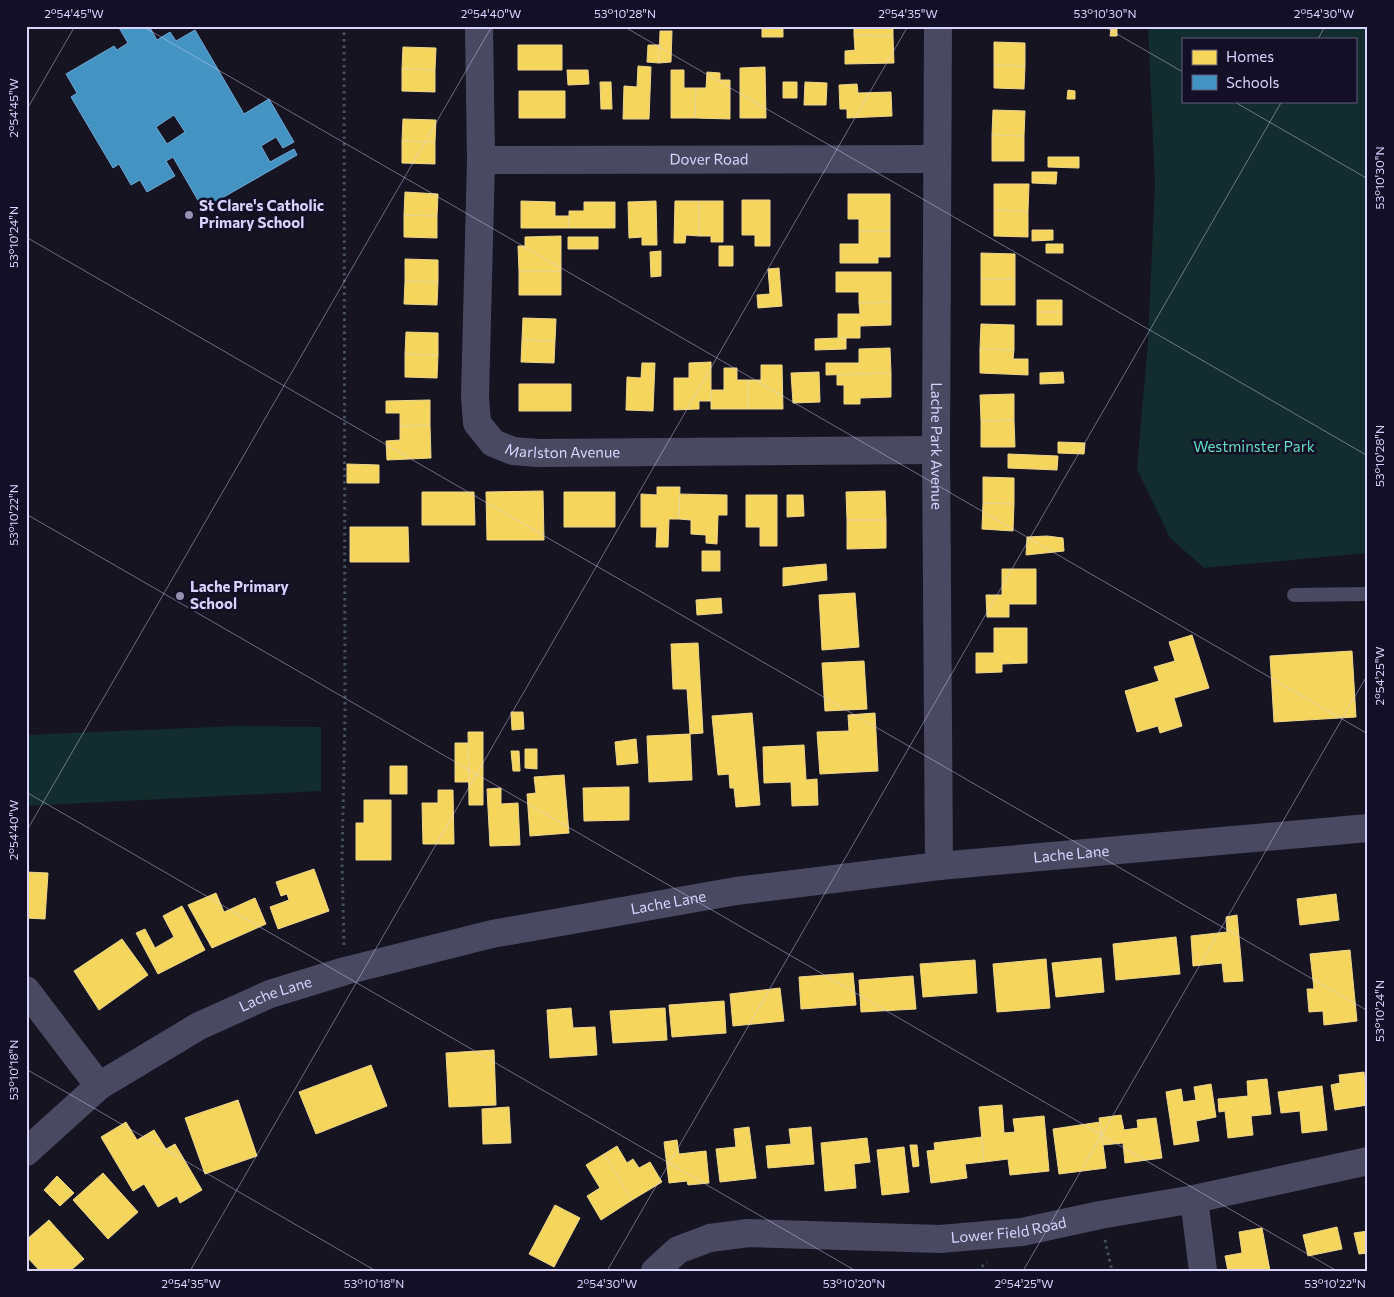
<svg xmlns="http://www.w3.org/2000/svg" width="1394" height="1297" viewBox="0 0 1394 1297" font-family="Commissioner,sans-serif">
  <rect width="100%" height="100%" fill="#161421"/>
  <path fill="#132c2d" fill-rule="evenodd" d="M1148,26h220v527l-164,15 -34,-30 -33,-69 11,-128 7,-157zM1183,39h172v62h-172z
    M236,726l85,1v64l-295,15v-71z"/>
  <path fill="#f6d55c" stroke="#edd58d" d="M762,26h21v11h-21z
    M854,26h39v10l-39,-1z
    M1111,29h6v7h-7z
    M660,31h12l-1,31 -12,1z
    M854,35l39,1 1,27 -49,1v-13l10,-1z
    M994,42l31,1v23l-31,-1z
    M518,45h44v25h-44z
    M648,45h12l-1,18 -12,-1z
    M403,47l33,1 -1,22 -33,-1z
    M994,65l31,1 -1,23 -30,-1z
    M638,66l13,1 -2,52h-26l1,-33 13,1z
    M765,67l1,51h-26v-50z
    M402,69l33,1v22l-33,-1z
    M567,70h21l1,14 -21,1z
    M671,70h13v18h12l-1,30h-24z
    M707,72l13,1v7h10v39l-35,-1 1,-30h10z
    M600,82h11l1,27h-11z
    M783,82h14v16h-14z
    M805,82l22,1 -1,22h-22z
    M857,84l1,9 33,-1 1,24 -45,2v-9h-7l-1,-24z
    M1068,90l7,1v8h-8z
    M519,91h46v27h-46z
    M993,110l32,1 -1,25 -32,-1z
    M403,119l33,1 -1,22 -33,-1z
    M992,135l32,1v25h-32z
    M402,141l33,1v22l-33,-1z
    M1048,157h31v11l-31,-1z
    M1032,172h25l-1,12 -24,-1z
    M994,184h35l-1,27 -34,-1z
    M405,192l33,2 -1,22 -33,-1z
    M848,194h42v37h-31v-12h-11z
    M742,200h28v46h-15v-11h-13z
    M521,201l34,1v14h14v12h-48z
    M656,201l1,44h-15v-8l-13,1 -1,-36z
    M675,201h24v35l-13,-1 -1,8h-11z
    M699,201h24v41h-12v-6h-12z
    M584,202h31v26h-46v-17h15z
    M994,210l34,1v26l-34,-1z
    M404,215l33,1v22l-33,-1z
    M1032,230h21v10l-21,1z
    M859,231h31v26h-12v6h-38v-19h19z
    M561,236v35h-42l-1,-25h7v-9z
    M568,237h30v12h-30z
    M1046,244h17v9h-17z
    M719,246h14v20h-14z
    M661,251v25l-10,1 -1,-25z
    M981,253l34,1v25h-34z
    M405,259l33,1v22l-33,-1z
    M779,268l3,38 -24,2 -1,-13 13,-1 -2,-25z
    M519,271h42v24h-42z
    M836,272h55v30l-32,1v-11h-23z
    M981,279h34v26h-34z
    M405,281l33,1 -1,23 -33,-1z
    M1037,300h25v12h-25z
    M891,302v23l-31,1v12h-22v-24h22l-1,-11z
    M1037,312h25v13h-25z
    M523,318l33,1 -1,22 -33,-1z
    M981,324l33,1v25l-34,-1z
    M406,332l32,1v22l-33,-1z
    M838,338h8v11l-31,1v-11z
    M522,340l33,1 -1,22 -33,-1z
    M890,348l1,25 -65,2v-12h33v-14z
    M980,349l34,1 -1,9h15v16l-48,-2z
    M405,354l33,1 -1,23 -32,-1z
    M711,362v39h-12v8l-25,1v-32h15v-15z
    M642,363h13l-2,48 -27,-1 1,-33 14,1z
    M761,365h21l1,44h-35v-29h13z
    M724,368h13v12h11v29h-37v-19h13z
    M819,372l1,30 -27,1 -2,-30z
    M1063,372l1,11 -24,1v-11z
    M891,373v24l-31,1v6h-16v-19h-7v-10z
    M519,384h52v27h-52z
    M1014,394v26l-33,1 -1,-26z
    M430,400v25l-30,1v-13h-14v-12z
    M1014,420l1,27h-34v-26z
    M430,425l1,33 -44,2 -1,-19 14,-1v-14z
    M1058,442l27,1 -1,11 -26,-1z
    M1008,454l50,2 -1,14 -49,-2z
    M347,464l32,1v18h-32z
    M983,477l31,1v26l-31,-1z
    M657,487h23l-1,32h-10l-1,28h-12l1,-20h-16v-33l16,1z
    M543,491l1,49h-57l-1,-48z
    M885,491l1,29h-39l-1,-28z
    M422,492h52l1,33h-53z
    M564,492h51v35h-51z
    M679,494l48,1v20h-9l-1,29 -11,-1v-8l-15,-1v-14l-12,-1z
    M746,495h31v51h-17v-19h-14z
    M787,495h16l1,21 -17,1z
    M983,503l31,1 -1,27 -31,-2z
    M847,520h39v28l-39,1z
    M350,527h58l1,35h-59z
    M1047,536l16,2 1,13 -38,4 1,-18z
    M702,551h18v20h-18z
    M826,564l1,16 -44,6v-18z
    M1002,569h34v35h-27v13h-22l-1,-22h16z
    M855,593l4,54 -37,3 -3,-55z
    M721,598l1,15 -25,2 -1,-15z
    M994,628h33v35l-25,1v8l-26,1v-20h18z
    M1192,635l17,53 -35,10 8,28 -22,7 -2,-7 -21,6 -12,-41 34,-10 -5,-14 21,-6 -6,-19z
    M698,643l5,90 -13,1 -3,-45h-14l-2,-45z
    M1352,651l4,66 -82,5 -4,-66z
    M864,661l3,48 -42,2 -3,-48z
    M511,712h12l1,17 -12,1z
    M752,713l8,92 -24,2 -2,-19h-4l-1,-14 -11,1 -6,-59z
    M875,713l3,58 -58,3 -3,-42 32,-1 -1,-16z
    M468,732h15v73h-14z
    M690,734l2,46 -43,2 -2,-46z
    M636,739l2,24 -21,2 -2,-23z
    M455,743h13l1,39h-14z
    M804,745l2,35 11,-1 1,26 -26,1 -1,-24 -27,1 -1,-36z
    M525,749h12v20l-12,-1z
    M511,751h8l1,20h-7z
    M390,766h17v28h-17z
    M564,775l5,58 -39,3 -3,-42 9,-1 -2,-16z
    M629,787v33l-45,1 -1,-33z
    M501,788v16l17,-1 2,42 -30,1 -3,-57z
    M438,790h15l1,54h-31l-1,-41h16z
    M364,800h27v60h-35v-37h8z
    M314,869l15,42 -51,18 -8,-22 19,-7 -2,-6 -6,2 -5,-14z
    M26,872l22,1 -3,46 -19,-1z
    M216,893l8,19 31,-14 11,26 -54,24 -24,-43z
    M1336,894l3,26 -39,5 -3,-26z
    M182,906l23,44 -47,24 -22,-41 9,-4 10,19 19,-11 -11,-21z
    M1237,915l6,66 -19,1 -2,-19 -29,3 -2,-30 36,-4 -1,-15z
    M1176,937l4,37 -64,6 -3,-36z
    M122,939l26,36 -49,35 -25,-39z
    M1350,950l7,71 -33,4 -1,-14 -14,1 -2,-23h7l-4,-35z
    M1101,958l3,34 -48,5 -4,-34z
    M1046,959l4,49 -53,4 -4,-48z
    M975,960l2,33 -54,4 -3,-33z
    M853,973l3,32 -55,4 -2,-32z
    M913,976l3,33 -55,3 -2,-32z
    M780,988l4,33 -51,5 -3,-32z
    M724,1001l2,32 -54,4 -3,-32z
    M571,1008l2,20 22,-1 2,28 -47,3 -3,-48z
    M665,1008l2,32 -54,3 -3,-32z
    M494,1050l2,55 -47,2 -3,-54z
    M371,1065l16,41 -71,28 -17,-42z
    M1364,1072l1,11h3v22l-33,5 -4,-25 9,-2 -1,-8z
    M1267,1079l4,35 -20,2 2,19 -25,3 -3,-27 -6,1 -1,-13 30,-3 -1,-15z
    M1211,1084l5,33 -20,4 3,20 -25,4 -8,-53 15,-3 2,13 13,-2 -2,-13z
    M1322,1086l5,44 -25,3 -2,-22 -19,2 -3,-21z
    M238,1100l19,56 -52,18 -20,-56z
    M1002,1105l2,28 11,-1 -2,-13 31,-3 5,55 -39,4 -2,-16 -24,3 -5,-55z
    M509,1107l2,36 -28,1 -1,-35z
    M1121,1115l3,15 14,-2 -1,-8 19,-2 6,40 -37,5 -2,-20 -20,2 -4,-27z
    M126,1122l11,18 17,-10 12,19 9,-5 27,46 -22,13 -3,-7 -19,11 -14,-23 -11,7 -32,-54z
    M1100,1122l6,46 -47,6 -6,-45z
    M749,1127l7,51 -36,4 -4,-33 20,-2 -2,-18z
    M811,1127l3,37 -46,4 -2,-22 25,-2 -2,-15z
    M982,1137l2,25 -19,2 2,14 -36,5 -4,-32 8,-1 -1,-7z
    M867,1138l3,24 -16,2 2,24 -31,3 -4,-48z
    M677,1140l2,14 27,-3 3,32 -21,2 -1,-4 -18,2 -5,-41z
    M910,1145h7l2,21 -6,1z
    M617,1146l10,17 6,-4 6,9 11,-6 12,20 -30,18 -28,-46z
    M904,1147l5,45 -27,3 -5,-45z
    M604,1154l28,46 -31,20 -14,-24 13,-8 -14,-23z
    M103,1173l35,39 -30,27 -35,-39z
    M57,1176l17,17 -14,13 -16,-16z
    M555,1205l25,13 -26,49 -25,-13z
    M49,1220l35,39 -14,12h-30l-14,-15v-16z
    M1337,1227l5,22 -34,7 -5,-21z
    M1262,1228l8,43h-42l-3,-15 17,-3 -3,-21z
    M1368,1231v22l-9,1 -5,-21z"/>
  <path fill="#4393c3" stroke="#70a6d5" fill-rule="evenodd" d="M118,26h31l8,14 13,-8 6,9 19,-11 49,84 25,-15 25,43 -11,6 -7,-11 -15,9 9,16 24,-13 3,6 -94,54 -30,-52 -7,4 9,15 -28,16 -7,-12 -9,5 -12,-21 -6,4 -42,-71 6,-4 -11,-19 48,-28 3,4 11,-7zM174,115l11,17 -18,12 -11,-17z"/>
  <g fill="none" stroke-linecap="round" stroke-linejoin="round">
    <path stroke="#44505f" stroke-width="3" stroke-dasharray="2.5 4" stroke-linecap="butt" d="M344,945l-2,-85 3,-144 -1,-690
      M1105,1240l7,31
      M977,1271l10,-9"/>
    <path stroke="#4a4962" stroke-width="14" d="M1294,595l74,-1"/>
    <g stroke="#4a4962" stroke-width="28">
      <path id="s1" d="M479,26l2,134 -6,237 2,26 16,20 20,8 25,2 398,-3"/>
      <path id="s2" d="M938,26l-2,424 3,416"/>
      <path id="s3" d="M481,160l456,-1"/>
      <path d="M26,990l73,96"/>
      <path d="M1194,1199l9,72"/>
      <path id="s4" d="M655,1271l23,-21 32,-12 38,-5 192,6 82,-7 78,-17 94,-16 174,-38"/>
    </g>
    <path stroke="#4a4962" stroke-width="28" id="s5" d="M26,1152l73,-66 100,-60 71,-32 75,-23 147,-37 244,-43 203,-25 429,-38"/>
  </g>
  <path fill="none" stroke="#d9d4ff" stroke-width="1" stroke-opacity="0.45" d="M142,26l1226,708M623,26l745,430M1103,26l80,46M1318,39l7,-13M1233,101l135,78M26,111l49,-85M26,237l1342,774M26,514l1311,757M26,792l830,479M26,832l466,-806M26,1069l350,202M190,1271l718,-1245M607,1271l675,-1170M1023,1271l345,-597"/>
  <g fill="#9591b1" stroke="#130f26" stroke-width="2">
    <circle cx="189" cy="215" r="5"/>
    <circle cx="180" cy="596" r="5"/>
  </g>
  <g text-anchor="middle" stroke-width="5" stroke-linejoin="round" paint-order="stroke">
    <g font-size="15" fill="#d9d4ff" stroke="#130f26">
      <text dy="5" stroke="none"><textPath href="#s3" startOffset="228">Dover Road</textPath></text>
      <text dy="5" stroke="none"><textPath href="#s2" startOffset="420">Lache Park Avenue</textPath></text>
      <text dy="5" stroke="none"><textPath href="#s1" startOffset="494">Marlston Avenue</textPath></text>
      <text dy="5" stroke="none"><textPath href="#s5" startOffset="1108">Lache Lane</textPath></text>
      <text dy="5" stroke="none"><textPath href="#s5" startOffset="702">Lache Lane</textPath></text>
      <text dy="5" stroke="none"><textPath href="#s5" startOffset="298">Lache Lane</textPath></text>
      <text dy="5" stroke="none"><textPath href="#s4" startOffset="365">Lower Field Road</textPath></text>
    </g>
    <g font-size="15" font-weight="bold" fill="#d9d4ff" stroke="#130f26" text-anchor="start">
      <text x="199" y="211">St Clare's Catholic<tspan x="199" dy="17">Primary School</tspan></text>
      <text x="190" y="592">Lache Primary<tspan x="190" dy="17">School</tspan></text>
    </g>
    <g font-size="15" fill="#5fe0c0" stroke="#130f26">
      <text x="1254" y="452">Westminster Park</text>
    </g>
  </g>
  <rect width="1394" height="1297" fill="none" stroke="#130f26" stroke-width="55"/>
  <rect x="1182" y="38" width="175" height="65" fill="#130f26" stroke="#625e7d"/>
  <rect x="1192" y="50" width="25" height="15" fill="#f6d55c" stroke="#625e7d"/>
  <text x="1226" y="62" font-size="15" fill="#d9d4ff">Homes</text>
  <rect x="1192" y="75" width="25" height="15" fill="#4393c3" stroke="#625e7d"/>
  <text x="1226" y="88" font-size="15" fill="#d9d4ff">Schools</text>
  <rect x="28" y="28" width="1338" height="1242" fill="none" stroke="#d9d4ff" stroke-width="2"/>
  <g font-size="12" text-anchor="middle" fill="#d9d4ff">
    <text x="74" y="18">2°54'45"W</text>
    <text x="491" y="18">2°54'40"W</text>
    <text x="625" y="18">53°10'28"N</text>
    <text x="908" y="18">2°54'35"W</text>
    <text x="1105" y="18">53°10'30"N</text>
    <text x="1324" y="18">2°54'30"W</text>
    <text transform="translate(14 108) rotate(-90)" y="4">2°54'45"W</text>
    <text transform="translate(1380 178) rotate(-90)" y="4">53°10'30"N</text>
    <text transform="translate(14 237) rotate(-90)" y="4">53°10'24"N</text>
    <text transform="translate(1380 456) rotate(-90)" y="4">53°10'28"N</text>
    <text transform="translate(14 515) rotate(-90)" y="4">53°10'22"N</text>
    <text transform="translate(1380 676) rotate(-90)" y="4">2°54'25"W</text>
    <text transform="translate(14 830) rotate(-90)" y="4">2°54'40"W</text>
    <text transform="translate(1380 1011) rotate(-90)" y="4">53°10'24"N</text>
    <text transform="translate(14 1070) rotate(-90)" y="4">53°10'18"N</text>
    <text x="191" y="1288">2°54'35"W</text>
    <text x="374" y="1288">53°10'18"N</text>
    <text x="607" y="1288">2°54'30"W</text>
    <text x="854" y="1288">53°10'20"N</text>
    <text x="1024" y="1288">2°54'25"W</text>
    <text x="1335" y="1288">53°10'22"N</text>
  </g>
</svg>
